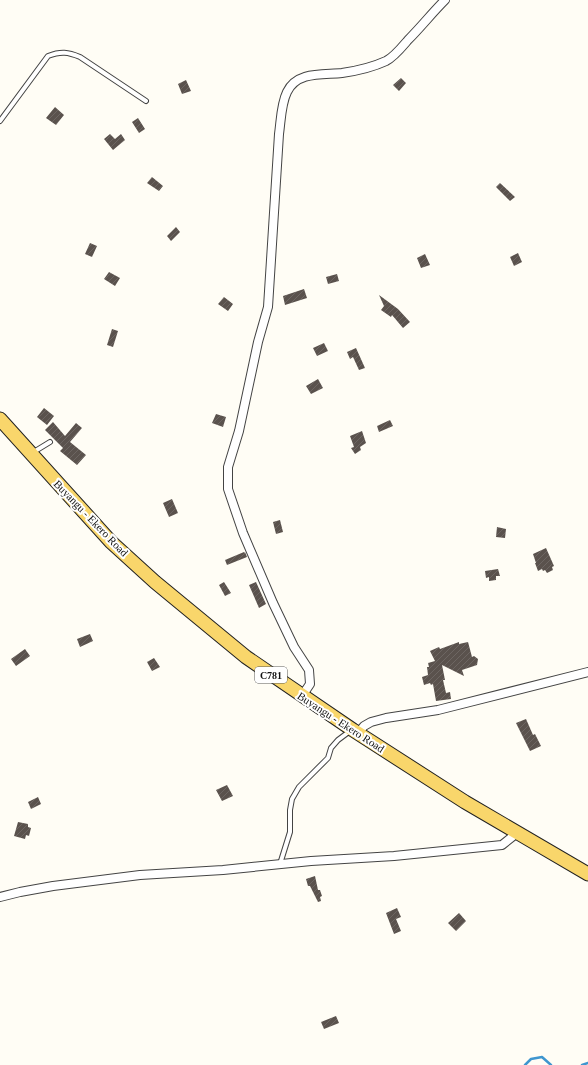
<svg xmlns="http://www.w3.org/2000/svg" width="588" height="1065" viewBox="0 0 588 1065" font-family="Georgia,serif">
  <defs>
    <pattern id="building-hatch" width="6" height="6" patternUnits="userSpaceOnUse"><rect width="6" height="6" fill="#5a524d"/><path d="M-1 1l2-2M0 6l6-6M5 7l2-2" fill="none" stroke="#6d6662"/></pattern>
  </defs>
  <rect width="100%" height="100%" fill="#fffdf5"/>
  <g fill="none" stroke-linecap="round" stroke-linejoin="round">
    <path stroke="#3f96cf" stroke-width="2.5" d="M525,1065l6,-6 11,-2 9,8
      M582,1065l6,-2"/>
  </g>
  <path fill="url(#building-hatch)" d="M401,78l5,5 -7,8 -6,-6z
    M186,80l5,11 -9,3 -4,-10z
    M55,107l9,8 -8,10 -10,-7z
    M138,118l7,11 -6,4 -7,-11z
    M110,134l5,5 6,-5 4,6 -12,10 -9,-11z
    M152,177l11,9 -4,5 -12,-8z
    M500,183l15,14 -5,4 -14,-14z
    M176,227l4,5 -9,9 -4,-5z
    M90,243l7,3 -5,11 -7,-3z
    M518,253l4,9 -8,4 -4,-9z
    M425,254l5,11 -9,3 -4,-10z
    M109,272l11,6 -5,8 -11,-7z
    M337,274l2,7 -11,3 -2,-7z
    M304,289l3,9 -22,7 -2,-9z
    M379,295l19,14 12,13 -7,6 -11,-13 -1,2 -10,-7 3,-4z
    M224,297l9,7 -5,7 -10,-7z
    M112,329l6,2 -5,16 -6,-2z
    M324,343l4,8 -11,5 -4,-8z
    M356,348l9,20 -6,2 -6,-13 -3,2 -3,-7z
    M318,379l5,9 -12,6 -5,-8z
    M44,408l10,8 -7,9 -10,-8z
    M216,414l10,3 -3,10 -11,-4z
    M390,420l3,6 -14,6 -2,-6z
    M53,422l12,14 11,-13 6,5 -12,14 16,13 -9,10 -17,-14 3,-3 -18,-18z
    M362,431l4,12 -6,4 1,3 -6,4 -4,-6 3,-1 -4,-11z
    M172,499l6,14 -9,4 -6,-14z
    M280,520l3,12 -7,2 -3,-12z
    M497,527l9,2 -1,9 -9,-1z
    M546,548l8,18 -2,1 1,3 -6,3 -2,-3 -2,1 -1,-2 -4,2 -3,-8h1l-3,-9z
    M244,553l1,-1 2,5 -20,8 -2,-5 19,-8z
    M498,569l2,7h-4v4l-7,1v-4l-3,1 -1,-7z
    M224,582l7,11 -6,3 -6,-11z
    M256,582l10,22 -7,4 -10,-23z
    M90,634l3,7 -13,6 -3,-8z
    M459,642v2l9,-2 4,15 2,-1 4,3 -1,6 -15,5 2,6 -22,-11 3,15h-2l3,13 4,-1 1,7 -15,2 -3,-17 -2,1 -1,-2 -6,2 -2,-8 6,-2 -1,-8h2l-1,-4 7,-2 -5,-10 9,-4 1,2z
    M25,649l5,7 -14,10 -5,-7z
    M154,658l6,9 -8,4 -5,-9z
    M526,719l7,16 2,-1 6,12 -11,5 -14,-28z
    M227,785l6,11 -11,5 -6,-11z
    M38,797l3,7 -10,5 -3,-7z
    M18,822l10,2v3l3,1 -2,8 -3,-1 -1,4 -11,-3z
    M315,876l3,14h2l2,6 -2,1 1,4 -3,1 -8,-16h-2l-2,-7z
    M397,908l4,9 -5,2 5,12 -7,3 -8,-21z
    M459,913l7,8 -10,10 -8,-8z
    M336,1016l3,7 -15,6 -3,-7z"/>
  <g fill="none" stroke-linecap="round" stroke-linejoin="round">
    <defs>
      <path id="lane" d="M0,121l48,-65c13,-5 20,-4 32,1l66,44
        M32,453l18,-11
        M280,864l10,-32v-22l2,-11 7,-12 29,-29 3,-10 7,-8 12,-9"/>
      <path id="street" d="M302,696l8,-12 -1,-14 -15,-23 -21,-44 -30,-70 -15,-44v-22l11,-36 19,-89 10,-35 11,-173c2,-14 2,-30 8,-42 10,-21 36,-17 55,-19 14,-2 31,-6 44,-12 8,-4 16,-14 22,-21 13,-13 24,-27 37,-40
        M358,733l6,-7 7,-4 15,-4 52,-8 150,-38
        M0,897l20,-5 33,-6 87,-11 83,-5 88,-9 83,-5 108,-11 15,-12"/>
      <path id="primary" d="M0,419l111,123 44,40 91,75 107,73 112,72 123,72"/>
    </defs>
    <use href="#lane" stroke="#444" stroke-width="6"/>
    <use href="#street" stroke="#444" stroke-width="10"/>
    <use href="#primary" stroke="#222" stroke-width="15"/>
    <use href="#lane" stroke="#fff" stroke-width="4"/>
    <use href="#street" stroke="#fff" stroke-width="8"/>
    <use href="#primary" stroke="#f9d66b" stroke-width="13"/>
  </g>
  <g text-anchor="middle" stroke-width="4" stroke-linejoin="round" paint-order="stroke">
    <rect fill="#fff" stroke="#585858" stroke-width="1" x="255" y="667" width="32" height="16" rx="3"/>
    <g font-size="10" font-weight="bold" fill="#111">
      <text x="271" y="679">C781</text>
    </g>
    <g font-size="11" fill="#111" stroke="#fff">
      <text transform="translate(91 518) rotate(46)" y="4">Buyangu - Ekero Road</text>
      <text transform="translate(341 722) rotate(33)" y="4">Buyangu - Ekero Road</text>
    </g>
  </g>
</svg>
